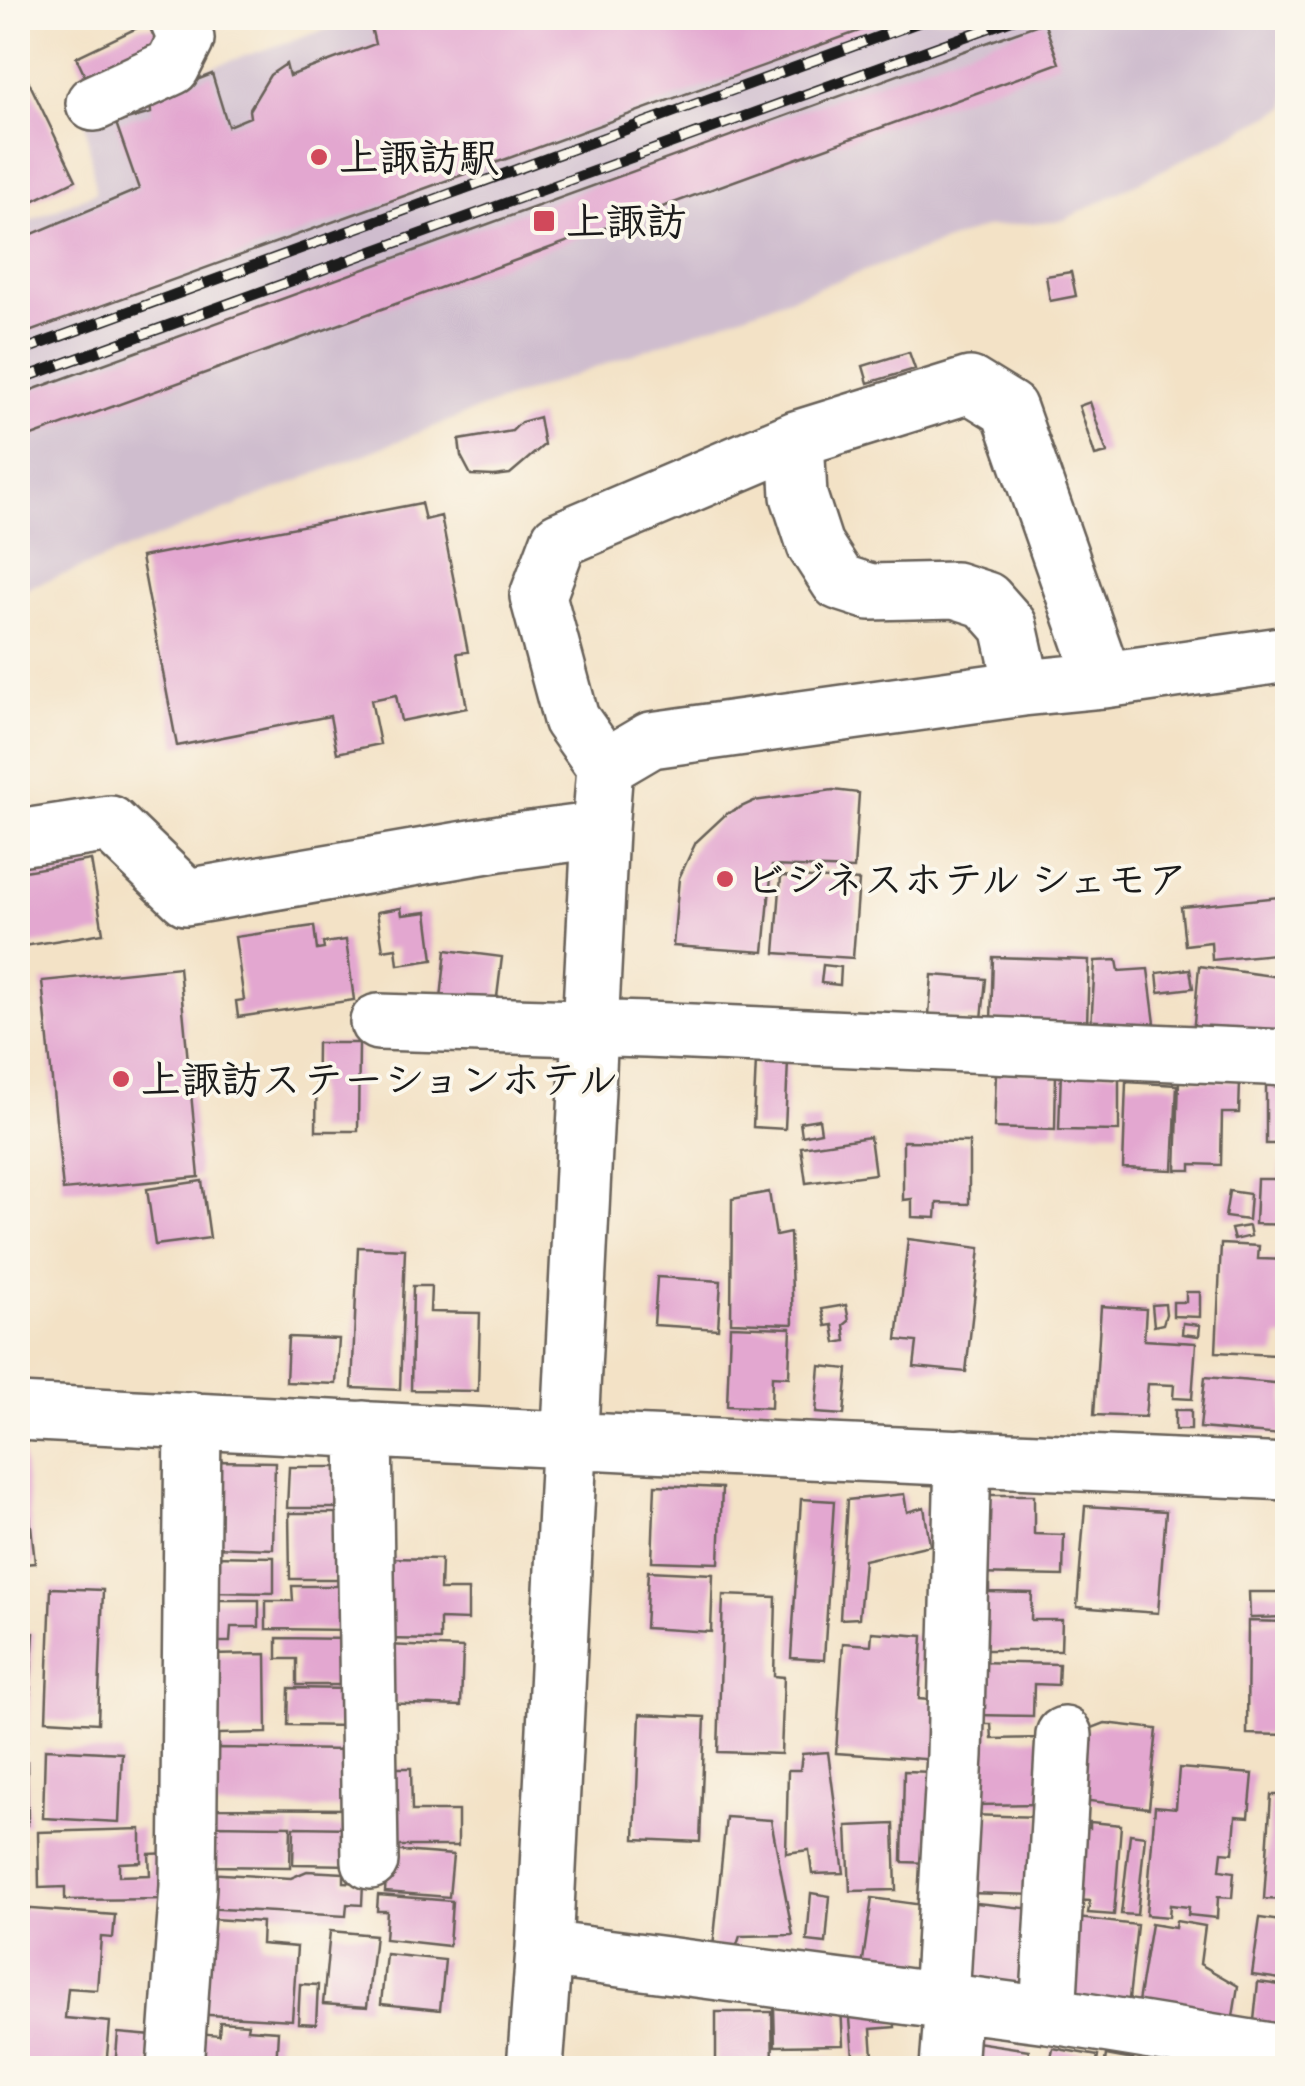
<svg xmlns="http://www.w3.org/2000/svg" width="1305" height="2086" viewBox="0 0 1305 2086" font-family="Caveat,'Klee One',sans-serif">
  <rect width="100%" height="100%" fill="#fbf7ec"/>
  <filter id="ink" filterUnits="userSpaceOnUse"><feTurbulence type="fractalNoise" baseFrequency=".01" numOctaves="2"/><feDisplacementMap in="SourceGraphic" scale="20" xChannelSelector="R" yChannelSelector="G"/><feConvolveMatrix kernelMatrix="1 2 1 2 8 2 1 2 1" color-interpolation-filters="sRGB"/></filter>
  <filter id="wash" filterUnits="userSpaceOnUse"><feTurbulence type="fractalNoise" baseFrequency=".0048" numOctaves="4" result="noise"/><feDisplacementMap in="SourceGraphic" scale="40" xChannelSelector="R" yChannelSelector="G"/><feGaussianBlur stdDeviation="2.25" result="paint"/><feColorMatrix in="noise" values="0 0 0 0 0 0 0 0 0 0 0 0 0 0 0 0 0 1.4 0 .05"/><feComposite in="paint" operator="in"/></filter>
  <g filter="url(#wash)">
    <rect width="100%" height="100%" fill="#f3e2c6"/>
    <path fill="#cfbdce" d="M361,18h926v89l-223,113 -78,7 -533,192 -385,154 -50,18v-365l78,-34 -11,-72 74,-36z"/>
    <g id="blocks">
      <path fill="#e3a7d0" d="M397,18h498l-877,318v-96l121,-51 -23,-66 35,-10 -1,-15 62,-24 16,52 22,-9 -1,-7 21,-35 16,-11 3,12 86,-32 -4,-17z
        M1044,22l15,41 -1041,378v-46z
        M141,26l21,1 7,20 -76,46 -17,-36z
        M27,78l49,102 -58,28v-126z
        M1071,272l5,24 -26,5 -4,-25z
        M909,352l6,17 -47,14 -5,-17z
        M1090,402l17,51 -12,3 -16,-50z
        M539,417l5,28 -34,29 -16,2 -23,-1 -10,-19 -2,-16 53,-9 9,-9z
        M421,503l4,17 16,-4 27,136 -11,1 10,55 -66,13 -5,-26 -25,5 9,44 -43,9 -7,-37 -153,30 -36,-189z
        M833,790l26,3 -5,76 -82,-3 -8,86 -91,-6 6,-68 17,-36 30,-28 28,-13z
        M91,860l12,73 -85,14v-75z
        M781,876l78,5 -6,77 -78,-5z
        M1279,897l6,56 -73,7 -1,-18 -26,3 -4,-38z
        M401,908l1,7 25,-3 6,48 -35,5 -2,-17 -13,2 -6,-38z
        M314,926l3,24 7,-1 -1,-6 23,-3 8,60 -116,17 -2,-16 8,-1 -9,-63z
        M446,950l56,7 -6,48 -55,-6z
        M993,957l96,3 -2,65 -96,-4z
        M1117,960l2,11 29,-2 8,62 -65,-3 4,-67z
        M823,965l18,2 -1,18 -19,-2z
        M1199,966l88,12 -2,59 -92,-3z
        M179,967l20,210 -136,13 -21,-209z
        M1190,969l3,19 -34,4 -2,-19z
        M932,975l54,4 -4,40 -53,-4z
        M317,1043h42l-1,88h-42z
        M756,1060l32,1 -3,68 -32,-2z
        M1061,1071l58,1v59l-60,-1z
        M996,1072l60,1 -1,57 -61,-2z
        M1179,1080l61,1 -1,32h-17l-1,52 -30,-1v6h-15z
        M1126,1082l51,3 -4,85 -50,-2z
        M1266,1085h22v59h-22z
        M819,1119l2,13 -19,4 -2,-14z
        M870,1137l5,37 -69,9 -5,-36z
        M903,1141l66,1v62l-32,-1 -1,15 -24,-1v-18l-9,1z
        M1280,1164h8v61l-33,-1 2,-45h22z
        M202,1181l8,57 -55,7 -8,-56z
        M1229,1191l21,3 -2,26 -23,-3z
        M769,1192l7,44 14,-3 3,91 -62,-2 1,-123z
        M1249,1226l2,10 -17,4 -3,-11z
        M908,1239l72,9 -14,124 -52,-5 3,-25 -20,-2z
        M1221,1244l38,2 -1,13 30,1v78l-11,-1 -1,18 -60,-3z
        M358,1247l47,2 -5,141 -48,-2z
        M657,1277l64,4 -3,48 -64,-4z
        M413,1286h18l-1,26 50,1 -2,78 -67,-1z
        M1186,1292h14v25l-27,-1v-14h13z
        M1165,1304l1,10 -3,10 -9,2 -2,-21z
        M846,1305l3,16 -5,4 2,16 -10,2 -3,-18 -7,1 -4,-17z
        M1101,1306l45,3 -2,31 52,3 -4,56 -19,-1 1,-13 -26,-1 -3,33 -51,-2z
        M1183,1323l17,2 -1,11 -17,-2z
        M730,1326l61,2 -2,49 -17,-1 -1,32 -44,-2z
        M288,1337l51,2 -3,45 -50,-2z
        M820,1366l28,3 -4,46 -28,-2z
        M1205,1377l81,7 -4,51 -82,-7z
        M1175,1410h16v20h-16z
        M18,1451h5l12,112 -12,1 2,19 -7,1z
        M213,1461l62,1 -2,87 -63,-2z
        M289,1467h63l-2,41h-63z
        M655,1485l67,3 -3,75 -67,-2z
        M904,1494l3,18 17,-5 6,38 -66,15 -5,58 -19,1 7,-119z
        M979,1495h55v39l30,1 -1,41 -86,-2z
        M801,1499l33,2 -10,159 -33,-2z
        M1085,1506l81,5 -8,102 -81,-6z
        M289,1513h61l1,66h-61z
        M209,1556l65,1v36l-65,-1z
        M386,1558l55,1 -1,31h28v30l-28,-1v21l-55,-1z
        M648,1571l65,3 -2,58 -66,-4z
        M989,1585v7l43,1 -1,27h31l-1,30h-86l1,-64z
        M292,1586h60v44l-86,-1v-28h27z
        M51,1588l52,2 -5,133 -52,-3z
        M1249,1592h39v25l-38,1z
        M723,1595l53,2 -2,79 10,1 -3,77 -63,-2z
        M205,1600h54v27h-28l-1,15h-25z
        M1248,1621l40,1v113l-41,-1z
        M24,1632l10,1 -7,108h-9z
        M872,1632l51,4 -4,63 22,2 -3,59 -102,-7 7,-110 28,2z
        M277,1638l74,1v46h-54v-26h-20z
        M385,1645l78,3 -2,58 -79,-3z
        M266,1654l1,79 -49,1 -11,-38v-41z
        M977,1662l82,2 -1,21 -24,-1 -1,32 -57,-1z
        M289,1688l63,1v37l-64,-1z
        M640,1714l65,3 -5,125 -65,-3z
        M1105,1723l52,6 -8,79 -68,-8 -2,-67z
        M970,1724h21l1,15 52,-1 1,66 -73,1z
        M216,1748l135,2 -1,59 -135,-1z
        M45,1749l77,4 -3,69 -76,-4z
        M828,1752l16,121 -32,1 -3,-24 -23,3 2,-83h12l2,-16z
        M18,1760l9,1 1,64h-10z
        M381,1768h30l1,43h46v35h-77z
        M1179,1768l74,6 -4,43 -13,-1 -3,37 -11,-1 -2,18 14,2 -2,26 -14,-1 -1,21 -29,-3 1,-8 -19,-2 -1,12 -23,-2 9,-109 21,2z
        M904,1771l29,1 -2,91 -29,-1z
        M1271,1795h17v105l-24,-1z
        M969,1815l72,2 -3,78 -70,-2z
        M726,1817l45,3 22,115 -53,1 -6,18 -21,-6z
        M1090,1822l31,3 -7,90 -26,-2 2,-12 -17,-1 6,-72h11z
        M894,1824l2,66 -46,1 -3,-65z
        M210,1825l81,1 -1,41 -81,-1z
        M294,1827l60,1v37l-61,-1z
        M141,1829v33l-22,1v13l31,-1 -1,-21 21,-1 1,46 -106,1v-13l-26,1 -1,-56z
        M1130,1834l15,2 -8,79 -16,-1z
        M18,1836h5l-1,27h-4z
        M388,1850l65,5 -4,42 -64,-5z
        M307,1871l37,2v9l19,1 -1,22 -15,-1 -1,12 -143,-8 2,-35 86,5z
        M811,1893l19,3 -4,47 -19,-2z
        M378,1895l74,6 -3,45 -64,-7 2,-28h-10z
        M872,1898l58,8 -10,70 -58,-9z
        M967,1902l67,7 -7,79 -68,-6z
        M18,1908l97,7 -2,23 -12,-1 -4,53 -29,-2 -3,30 45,4 -4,46h-88z
        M1069,1917l68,8 -9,83 -69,-7z
        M1260,1918l28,4v58l-36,-5z
        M212,1919l50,3 -1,22 36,3 -5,73 -98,-6z
        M1176,1921l29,5 -5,38 38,22 -7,43 -95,-15 15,-90 24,4z
        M330,1931l45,4 -8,72 -44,-3z
        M386,1954l59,6 -5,50 -59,-6z
        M1258,1982l30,4v48l-35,-4z
        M300,1984l18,1 -2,39 -18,-1z
        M893,2002l2,25 -24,2 2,27 -20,1 -4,-51z
        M841,2005l2,40 -68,1 -1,-39z
        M716,2012h56l1,56h-57z
        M220,2022l28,2 -1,5 31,2 -2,37h-80l2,-35 21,2z
        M118,2033l34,3 -3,32h-34z
        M963,2040l66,10 -3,18h-67z
        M1053,2048l45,8 -2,12h-47z
        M1106,2055l27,5 7,8h-36z
        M814,2056l19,2 -1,10h-19z
        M872,2062l35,4v2h-36z"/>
    </g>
  </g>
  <g filter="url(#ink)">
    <use href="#blocks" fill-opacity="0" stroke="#676158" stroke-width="2.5"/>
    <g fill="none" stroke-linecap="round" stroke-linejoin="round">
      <defs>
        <path id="minor" d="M94,103l78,-36 14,-28 -9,-21
          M796,439l3,57 16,49 24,37 31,10 85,-2 31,10 23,26 14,62
          M605,767l-34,-48 -33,-123 21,-56 237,-101 174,-54 39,24 95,271
          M18,838l92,-14 76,73 314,-54 100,-13
          M378,1022l268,8 642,28
          M18,1412l608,31 662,29
          M364,1429l6,432
          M544,1949l504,66 240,39
          M941,2000l14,-245 8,-298
          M1048,2015l16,-280
          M175,2068l13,-182 5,-466
          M535,2068l9,-119 56,-1119 5,-63 46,-27 372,-52 81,-8 184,-26
          M948,2068l5,-67"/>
      </defs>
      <use href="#minor" stroke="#676158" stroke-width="60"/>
      <use href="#minor" stroke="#fff" stroke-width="55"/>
      <defs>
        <path id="rail" d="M18,352l912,-334
          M18,380l998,-362"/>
      </defs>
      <use href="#rail" stroke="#1c1c1c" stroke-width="11"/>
      <use href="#rail" stroke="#fbf7ec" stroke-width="8" stroke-dasharray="22" stroke-linecap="butt"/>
    </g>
  </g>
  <g fill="#d1495b" stroke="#fbf7ec" stroke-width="4">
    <circle cx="319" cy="157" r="10"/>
    <rect x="532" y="209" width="24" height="24" rx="5"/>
    <circle cx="725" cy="879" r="10"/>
    <circle cx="121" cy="1079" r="10"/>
  </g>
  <g text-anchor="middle" stroke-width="8" stroke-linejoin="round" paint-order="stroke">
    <g font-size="40" font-weight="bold" fill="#1c1c1c" stroke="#fbf7ec" text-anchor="start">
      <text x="339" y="171">上諏訪駅</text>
      <text x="566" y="235">上諏訪</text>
      <text x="745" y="893">ビジネスホテル シェモア</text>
      <text x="141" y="1093">上諏訪ステーションホテル</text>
    </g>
  </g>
  <rect width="1305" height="2086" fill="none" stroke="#fbf7ec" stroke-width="60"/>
</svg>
